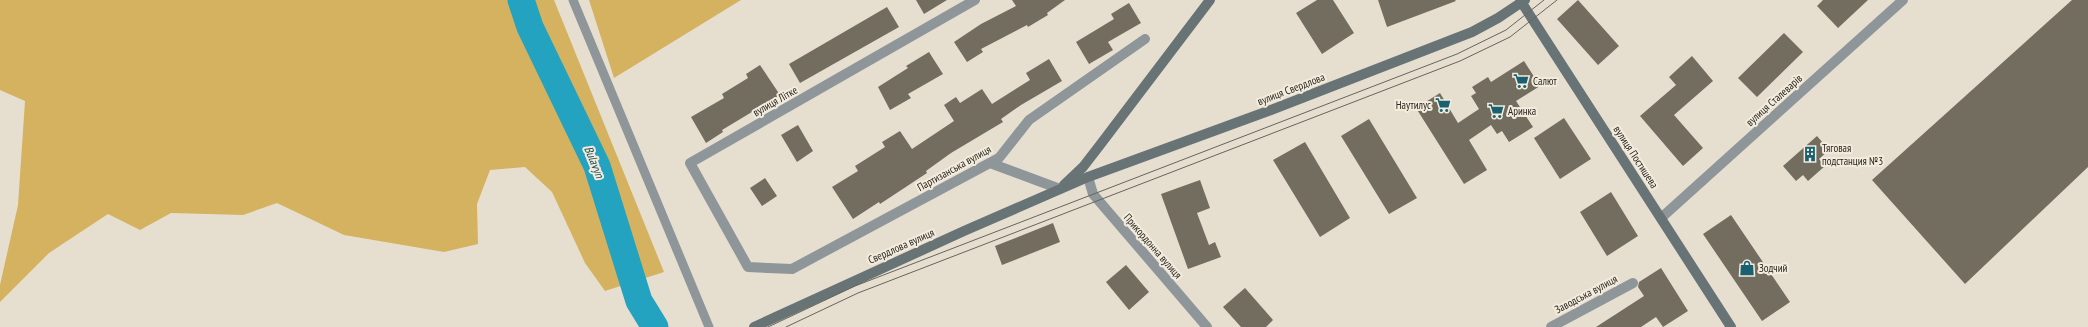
<svg xmlns="http://www.w3.org/2000/svg" width="2088" height="327" viewBox="0 0 2088 327" font-family="'PT Sans Narrow',sans-serif">
  <rect width="100%" height="100%" fill="#e6dfd0"/>
  <path fill="#d5b25f" d="M0,0h554l110,272 -59,19 -20,-28 -33,-71 -27,-25 -35,3 -13,34 1,40 -34,8 -100,-17 -67,-32 -34,12 -72,-2 -31,17 -32,-16 -59,39 -49,49v-17l18,-80 7,-104 -25,-11z
    M589,0h152l-127,78z"/>
  <g fill="none" stroke-linecap="round" stroke-linejoin="round">
    <path stroke="#23a3c0" stroke-width="27" d="M521,0l9,27 67,139 42,135 16,26"/>
  </g>
  <path fill="#736d60" d="M916,0h31l-23,14z
    M1012,0h53l-18,13 1,2 -20,12 -1,-2 -46,24 2,3 -16,10 -13,-20 27,-18 35,-18z
    M1317,0h16l21,33 -32,21 -26,-41z
    M1378,0h77l1,1 -69,26z
    M1578,0l41,46 -21,19 -41,-46z
    M1823,0h45l-30,28 -21,-22z
    M2072,0h16v167l-123,117 -93,-104z
    M1129,3l12,20 -33,19 5,8 -24,14 -13,-22 38,-23 -3,-5z
    M887,7l12,20 -99,56 -11,-19z
    M1784,33l19,19 -46,45 -19,-19z
    M929,52l14,22 -35,20 3,4 -21,12 -12,-23 30,-19 -2,-2z
    M1692,56l21,25 -39,34 29,33 -20,18 -43,-50 36,-31 -7,-8z
    M1049,59l13,22 -41,24 -20,14 2,3 -52,31 -25,18 1,2 -47,31 -1,-2 -26,17 -21,-32 26,-16 -3,-5 30,-19 -3,-5 18,-11 12,18 42,-28 -10,-16 12,-8 4,6 22,-14 10,15 38,-24 -4,-7z
    M1524,61l16,25 -24,15 17,26 -24,15 -7,-11 -5,3 -6,-9 -22,15 18,30 -23,14 -48,-76 24,-15 18,30 21,-14 -8,-13 5,-3 -4,-6 16,-10 3,5z
    M760,65l20,30 -58,35 1,2 -17,11 -15,-26 33,-19 -2,-4 26,-16 -2,-4z
    M1564,118l27,41 -31,20 -26,-41z
    M1369,119l48,79 -28,16 -48,-78z
    M798,125l15,26 -16,11 -16,-27z
    M1817,136l12,14 -10,9 6,7 -17,15 -5,-6 -7,6 -13,-15z
    M1305,142l45,76 -30,19 -47,-77z
    M765,178l12,18 -15,10 -12,-18z
    M1200,180l10,28 -13,5 12,32 6,-3 6,15 -33,12 -27,-75z
    M1611,192l27,44 -31,20 -27,-44z
    M1731,215l59,87 -28,19 -59,-87z
    M1053,223l7,19 -58,23 -7,-19z
    M1126,265l23,27 -20,18 -23,-28z
    M1661,268l27,43 -25,16 -7,-10 -15,10h-45l48,-31 -6,-9 1,-5z
    M1245,288l28,32 -7,7h-25l-18,-20z"/>
  <g fill="none" stroke-linecap="round" stroke-linejoin="round">
    <path stroke="#8e9699" stroke-width="9" d="M573,0l136,327"/>
    <path stroke="#8e9699" stroke-width="10" d="M975,0l-285,163 58,104 44,2 207,-111 30,-38 116,-81
      M990,163l70,26
      M1088,177l5,17 114,133
      M1661,218l242,-218
      M1551,327l82,-44"/>
    <path stroke="#687376" stroke-width="10" d="M1520,0l211,327
      M1064,185l19,-18 17,-22 110,-145
      M754,327l210,-96 124,-54 183,-67 201,-78 26,-14 27,-18"/>
    <path stroke="#68645c" stroke-width="1" d="M768,327l87,-41 602,-232 49,-24 38,-30
      M786,327l72,-34 602,-232 50,-24 47,-37"/>
  </g>
  <defs>
    <symbol id="supermarket-bare" viewBox="-9 -9 18 18"><path d="M-6-5.5h2.5l.6 2H6L4.5 2H-2.5L-4.4-4H-6ZM-1.5 3.2a1.3 1.3 0 1 0 .1 0ZM3 3.2a1.3 1.3 0 1 0 .1 0Z" fill="#1a6071" stroke="#f3ecdd" stroke-width="2.5" paint-order="stroke"/></symbol>
    <symbol id="building-bare" viewBox="-9 -9 18 18"><path d="M-4-6H4V6H1V3H-1V6H-4ZM-2.5-4.3h1.7v1.8h-1.7ZM.8-4.3h1.7v1.8H.8ZM-2.5-1h1.7V.8h-1.7ZM.8-1h1.7V.8H.8Z" fill="#1a6071" stroke="#f3ecdd" stroke-width="2.5" paint-order="stroke"/></symbol>
    <symbol id="shop-bare" viewBox="-9 -9 18 18"><path d="M-5-2.5h2.3a2.7 3.5 0 0 1 5.4 0H5L5.5 6h-11ZM-1.5-2.5h3a1.5 2.3 0 0 0-3 0Z" fill="#1a6071" stroke="#f3ecdd" stroke-width="2.5" paint-order="stroke"/></symbol>
  </defs>
  <g fill-rule="evenodd">
    <use href="#supermarket-bare" x="1510" y="70" width="22" height="22"/>
    <use href="#supermarket-bare" x="1432" y="94" width="22" height="22"/>
    <use href="#supermarket-bare" x="1485" y="100" width="22" height="22"/>
    <use href="#building-bare" x="1799" y="143" width="22" height="22"/>
    <use href="#shop-bare" x="1736" y="257" width="22" height="22"/>
  </g>
  <g text-anchor="middle" stroke-width="4" stroke-linejoin="round" paint-order="stroke">
    <g font-size="11" fill="#2a2722" stroke="#f3ecdd" text-anchor="start">
      <text x="1533" y="85">Салют</text>
      <text x="1431" y="109" text-anchor="end">Наутилус</text>
      <text x="1508" y="115">Аринка</text>
      <text x="1822" y="152">Тяговая<tspan x="1822" dy="13">подстанция №3</tspan></text>
      <text x="1759" y="272">Зодчий</text>
    </g>
    <g font-size="11" fill="#2a2722" stroke="#f3ecdd">
      <text transform="translate(1291 89) rotate(-21)" y="4">вулиця Свердлова</text>
      <text transform="translate(1774 100) rotate(-42)" y="4">вулиця Сталеварів</text>
      <text transform="translate(775 101) rotate(-30)" y="4">вулиця Літке</text>
      <text transform="translate(1636 157) rotate(57)" y="4">вулиця Постишева</text>
      <text transform="translate(954 168) rotate(-29)" y="4">Партизанська вулиця</text>
      <text transform="translate(901 246) rotate(-24)" y="4">Свердлова вулиця</text>
      <text transform="translate(1153 246) rotate(49)" y="4">Прикордонна вулиця</text>
      <text transform="translate(1586 294) rotate(-28)" y="4">Заводська вулиця</text>
    </g>
    <g font-size="12" font-style="italic" fill="#1b4d5a" stroke="#f3ecdd">
      <text transform="translate(594 162) rotate(68)" y="4">Bulavyn</text>
    </g>
  </g>
</svg>
